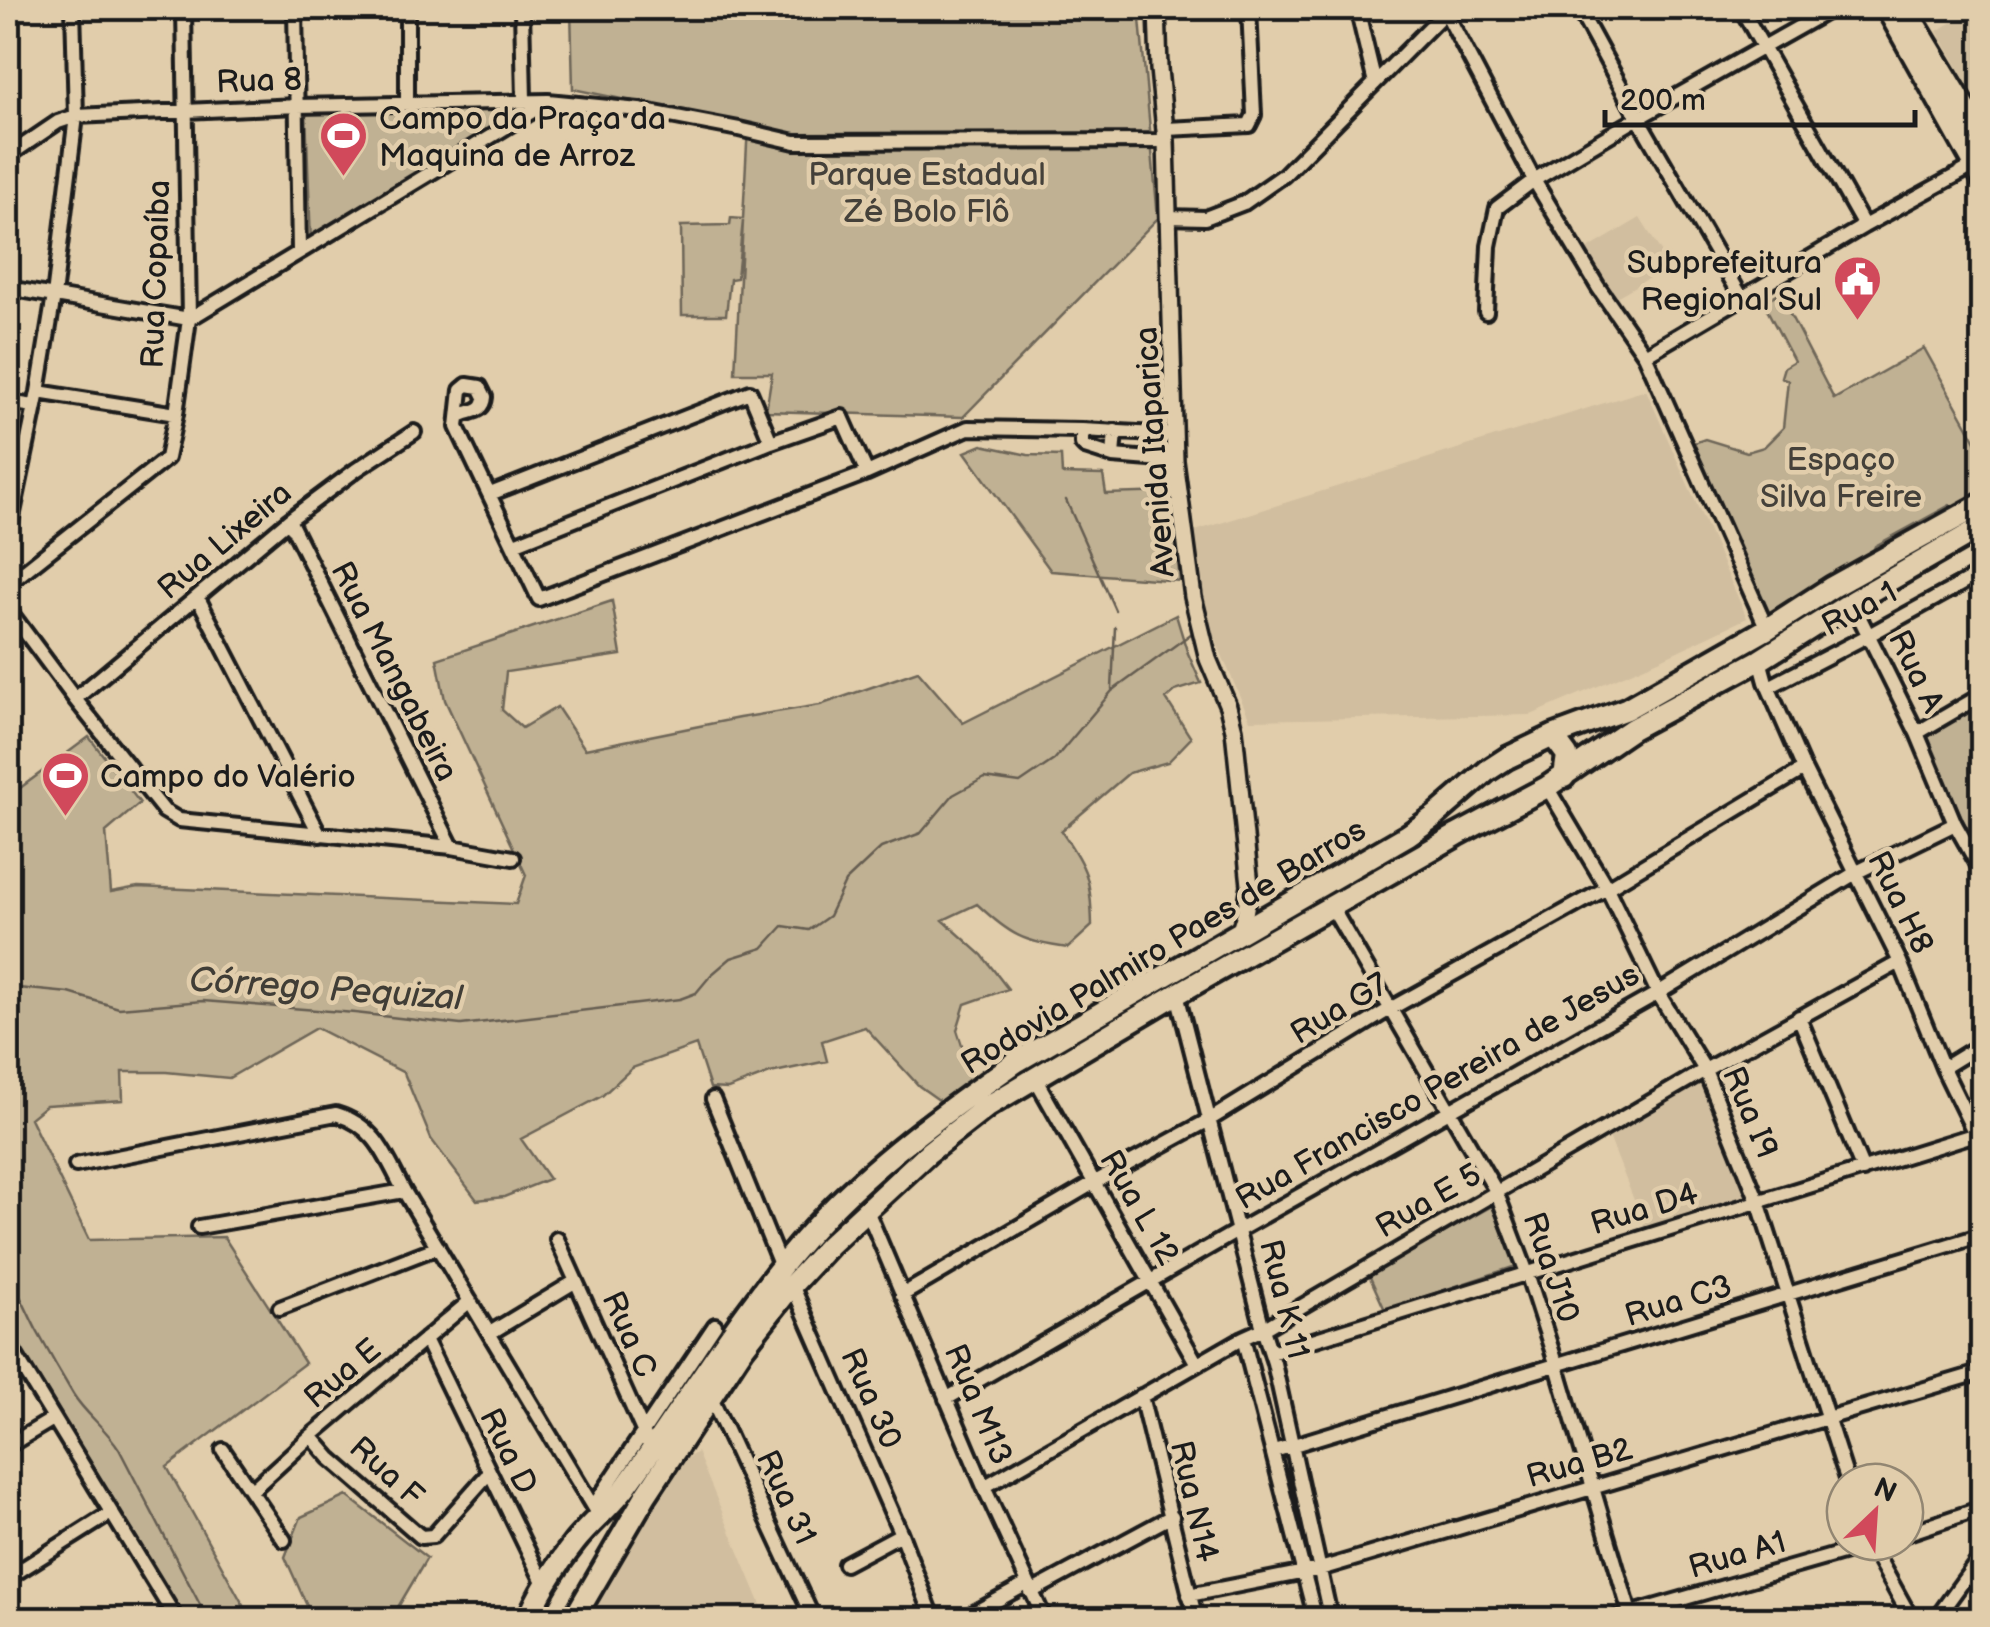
<svg xmlns="http://www.w3.org/2000/svg" width="1990" height="1627" viewBox="0 0 1990 1627" font-family="'Balsamiq Sans',sans-serif">
  <rect width="100%" height="100%" fill="#e1cdab"/>
  <filter id="ink" filterUnits="userSpaceOnUse"><feTurbulence type="fractalNoise" baseFrequency=".01" numOctaves="2"/><feDisplacementMap in="SourceGraphic" scale="20" xChannelSelector="R" yChannelSelector="G"/><feConvolveMatrix kernelMatrix="1 2 1 2 8 2 1 2 1" color-interpolation-filters="sRGB"/></filter>
  <g filter="url(#ink)">
    <path fill="#d1be9f" d="M1978,8h4v87l-6,4 -39,-68z
      M1640,218l30,48 -59,34 -30,-47z
      M1646,390l101,228 -86,41 -130,56 -281,5 -44,-102 -14,-86z
      M1703,1080l48,114 -106,34 -37,-94z
      M697,1452l70,167 -180,1 31,-51 26,-54 39,-54z"/>
    <path fill="#c0b193" stroke="#6e6658" stroke-width="2.5" d="M571,8h568l19,210 -195,199 -197,-6 6,-38h-37l8,-152 -6,57 -7,1 -4,36h-44l-1,-89 49,-1 1,-7 12,1 5,-94 -175,-36z
      M530,105l-219,139 -5,-133z
      M1779,293l55,106 90,-51 58,104v42l-24,14 -8,-3 -75,41 -4,11 -100,62 -5,-4 -75,-171 14,-5 42,13 17,-5 19,-19 5,-48 -7,-3 3,-10 10,-6 -31,-59z
      M982,445l46,10 33,1 1,18 41,1 3,19 65,-2 9,89 -129,-10 -86,-119z
      M612,601l9,54 -115,17 -4,38 20,18 35,-21 28,42 154,-31 81,-13 98,-34 45,52 213,-108 11,36 14,32 -26,8 -9,8 25,39 -23,24 -39,11 -68,58c27,38 30,49 31,95l-24,22c-45,-6 -58,-13 -91,-44l-34,16 39,35 26,34 -43,15 -8,26 17,52 -31,21 -24,-17 -54,-59 -43,14 5,20 -57,12 -42,16 -18,-1 -14,-43 -64,23 -30,28 -81,43 28,40 -45,18 -27,3 -46,-61 -27,-66 -88,-45 -87,50 -63,-6h-44l1,28 -77,5 -16,13 59,122 135,-3 81,126 -138,104 84,152h-65l-178,-293v-529l81,-60 51,66 -34,29 5,60 27,-5 378,17 10,-29 -81,-175 -8,-41z
      M1982,702v160l-56,-124z
      M1492,1206l24,60 -131,44 -16,-35z
      M347,1496l80,62 -36,61h-78l-28,-62 16,-40z"/>
    <g fill="none" stroke-linecap="round" stroke-linejoin="round">
      <path stroke="#655d51" stroke-width="2.5" d="M1066,500l49,110
        M1112,689l3,-62
        M8,987l61,6 50,15 84,-7 152,12 106,12 219,-26 16,-6 15,-18 20,-17 32,-10 20,-22 26,4 20,-14 16,-34 36,-34 40,-15 32,-38 31,-17 36,5 34,-23 58,-69 83,-60
        M8,1275c12,18 19,37 29,56 12,22 24,43 36,63 13,21 33,34 46,55l89,171"/>
      <defs>
        <path id="minor" d="M295,8l4,243
          M407,8v95
          M522,8l2,92
          M1357,8l18,75
          M1578,8l60,110 104,180
          M1741,8l123,218
          M1445,11l89,169 64,107 47,68 122,274
          M1166,129l83,-4 5,-10 -5,-107
          M8,156l50,-34 18,-6 221,-10 251,-5 91,9 100,19 56,13 371,-1
          M1167,217l38,1 39,-15 40,-28 165,-167
          M8,288l181,31
          M1486,312l3,-66 8,-38 37,-28 104,-62 195,-110
          M189,319l357,-216
          M1645,355l219,-129 111,-61
          M38,392l138,22
          M8,402l26,4
          M459,416c11,-6 25,-3 26,-19l-5,-10 -13,-2 -6,5 -4,37 82,172 328,-126 101,-45 114,2 93,5
          M1082,430v14l3,3 28,9
          M1115,431l-2,25 62,5
          M490,494l260,-102 21,50
          M289,520l163,327
          M8,537l30,-145 16,-96 22,-180 -3,-108
          M514,544l257,-102 71,-25 25,56
          M8,584l159,-126 9,-44 13,-95 -5,-311
          M198,598l122,237
          M1852,602l65,131 38,91 27,48
          M8,609l67,90 89,112 15,9 273,27 61,11
          M1760,660l6,22 38,87 96,193 43,106 39,80
          M1769,687l100,-52 105,-58
          M75,699l214,-179 67,-50 58,-38
          M1917,733l65,-38
          M1547,787l60,101 51,105 47,77 53,131 90,281
          M1331,906l165,285 31,82 30,93 75,254
          M1177,994l86,335 11,34 57,257
          M1799,1017l64,153
          M1943,1068l39,-24
          M1035,1078l162,286
          M713,1099l68,168
          M76,1165l260,-51c40,12 50,43 68,77l195,326
          M866,1208l118,279 61,133
          M199,1227l205,-36
          M557,1239l95,212
          M792,1285l109,249 33,86
          M902,1295l193,-113 114,-62 181,-111 217,-121 197,-119
          M280,1308l158,-61
          M490,1333l86,-52
          M1243,1338l73,282
          M425,1339l120,247
          M8,1343l169,277
          M1271,1353l705,-219
          M1141,1396l55,224
          M711,1398l103,222
          M946,1399l293,-169 419,-237 199,-121 98,-48
          M311,1436l19,22 91,79 12,-1 56,-63
          M8,1446l45,-27
          M223,1450l61,90
          M1274,1451l708,-216
          M984,1487l259,-149 20,-9 442,-259 195,-108
          M252,1490l59,-54 159,-135
          M593,1507l122,-182
          M1905,1534l77,-26
          M1869,1542l43,78
          M845,1564l56,-30
          M8,1578l103,-65
          M1031,1592l141,-76
          M1189,1595l131,-26 662,-197
          M961,1620l66,-36
          M1608,1620l273,-78
          M1935,1620l47,-65"/>
        <path id="tertiary" d="M1157,8l2,61 7,72 9,320 18,136 15,62 20,47 6,24 16,155 -5,29 -6,20"/>
        <path id="primary" d="M1553,736l14,19 -3,22
          M528,1620c11,-28 29,-55 47,-78 16,-20 37,-36 52,-57 63,-87 116,-179 189,-259 58,-63 130,-115 200,-164l392,-227 27,-19 52,-45 20,-13 46,-22 73,-27 141,-80 65,-42 150,-83
          M573,1620l73,-125 96,-146 50,-64 37,-40 100,-93 59,-46 189,-112 280,-159 90,-48 85,-58 128,-69 92,-58 130,-75"/>
        <path id="trunk" d="M1887,8l95,170
          M1905,8l77,128"/>
      </defs>
      <use href="#minor" stroke="#1c1c1c" stroke-width="20"/>
      <use href="#tertiary" stroke="#1c1c1c" stroke-width="22"/>
      <use href="#primary" stroke="#1c1c1c" stroke-width="28"/>
      <use href="#trunk" stroke="#1c1c1c" stroke-width="28"/>
      <use href="#minor" stroke="#e1cdab" stroke-width="12"/>
      <use href="#tertiary" stroke="#e1cdab" stroke-width="15"/>
      <use href="#primary" stroke="#e1cdab" stroke-width="20"/>
      <use href="#trunk" stroke="#e1cdab" stroke-width="20"/>
    </g>
  </g>
  <defs>
    <symbol id="stadium-pin" viewBox="-11 -11 22 30"><path d="M0 17L-7.5 6A9.5 9.5 0 1 1 7.5 6Z" fill="#d1495b" stroke="#e1cdab"/><path d="M0-5a6.5 5 0 1 0 0 10a6.5 5 0 1 0 0-10ZM-3.5-1.8h7v3.6h-7Z" fill="#fff"/></symbol>
    <symbol id="civic-pin" viewBox="-11 -11 22 30"><path d="M0 17L-7.5 6A9.5 9.5 0 1 1 7.5 6Z" fill="#d1495b" stroke="#e1cdab"/><path d="M-.6-6.5H3V-4.5H.6V-3L4-1V1h2V6H-6V1h2V-1L-.6-3ZM-1.2 2.5V6h2.4V2.5Z" fill="#fff"/></symbol>
  </defs>
  <g fill-rule="evenodd">
    <use href="#stadium-pin" x="316" y="108" width="55" height="75"/>
    <use href="#civic-pin" x="1830" y="252" width="55" height="75"/>
    <use href="#stadium-pin" x="38" y="748" width="55" height="75"/>
  </g>
  <g text-anchor="middle" stroke-width="9" stroke-linejoin="round" paint-order="stroke">
    <g font-size="32" fill="#1c1c1c" stroke="#e1cdab">
      <text transform="translate(259 80) rotate(-2)" y="11">Rua 8</text>
      <text transform="translate(155 274) rotate(-88)" y="11">Rua Copaíba</text>
      <text transform="translate(1154 452) rotate(-94)" y="11">Avenida Itaparica</text>
      <text transform="translate(224 540) rotate(-40)" y="11">Rua Lixeira</text>
      <text transform="translate(1859 608) rotate(-28)" y="11">Rua 1</text>
      <text transform="translate(395 671) rotate(63)" y="11">Rua Mangabeira</text>
      <text transform="translate(1917 671) rotate(64)" y="11">Rua A</text>
      <text transform="translate(1901 902) rotate(64)" y="11">Rua H8</text>
      <text transform="translate(1163 946) rotate(-31)" y="11">Rodovia Palmiro Paes de Barros</text>
      <text transform="translate(1339 1008) rotate(-31)" y="11">Rua G7</text>
      <text transform="translate(1437 1086) rotate(-30)" y="11">Rua Francisco Pereira de Jesus</text>
      <text transform="translate(1751 1112) rotate(67)" y="11">Rua I9</text>
      <text transform="translate(1428 1200) rotate(-30)" y="11">Rua E 5</text>
      <text transform="translate(1140 1207) rotate(60)" y="11">Rua L 12</text>
      <text transform="translate(1644 1208) rotate(-17)" y="11">Rua D4</text>
      <text transform="translate(1552 1267) rotate(71)" y="11">Rua J10</text>
      <text transform="translate(1285 1299) rotate(76)" y="11">Rua K 11</text>
      <text transform="translate(1678 1300) rotate(-17)" y="11">Rua C3</text>
      <text transform="translate(630 1334) rotate(66)" y="11">Rua C</text>
      <text transform="translate(342 1373) rotate(-40)" y="11">Rua E</text>
      <text transform="translate(872 1398) rotate(66)" y="11">Rua 30</text>
      <text transform="translate(979 1404) rotate(67)" y="11">Rua M13</text>
      <text transform="translate(509 1451) rotate(64)" y="11">Rua D</text>
      <text transform="translate(1579 1462) rotate(-16)" y="11">Rua B2</text>
      <text transform="translate(387 1471) rotate(42)" y="11">Rua F</text>
      <text transform="translate(787 1497) rotate(65)" y="11">Rua 31</text>
      <text transform="translate(1195 1501) rotate(77)" y="11">Rua N14</text>
      <text transform="translate(1737 1554) rotate(-16)" y="11">Rua A1</text>
    </g>
    <g font-size="32" fill="#1c1c1c" stroke="#e1cdab" text-anchor="start">
      <text x="379" y="129">Campo da Praça da<tspan x="379" dy="37">Maquina de Arroz</tspan></text>
      <text x="1822" y="273" text-anchor="end">Subprefeitura<tspan x="1822" dy="37">Regional Sul</tspan></text>
      <text x="100" y="787">Campo do Valério</text>
    </g>
    <g font-size="32" fill="#45413a" stroke="#e1cdab">
      <text x="927" y="185">Parque Estadual<tspan x="927" dy="37">Zé Bolo Flô</tspan></text>
      <text x="1841" y="470">Espaço<tspan x="1841" dy="37">Silva Freire</tspan></text>
    </g>
    <g font-size="35" font-style="italic" fill="#403d36" stroke="#e1cdab">
      <text transform="translate(326 988) rotate(4)" y="12">Córrego Pequizal</text>
    </g>
  </g>
  <rect width="1990" height="1627" fill="none" stroke="#e1cdab" stroke-width="40"/>
  <rect x="20" y="20" width="1950" height="1587" fill="none" stroke="#1c1c1c" stroke-width="4" filter="url(#ink)"/>
  <g transform="translate(1875 1512) rotate(25)"><circle r="48" fill="#e1cdab" stroke="#928672" stroke-width="2.5"/>
  <path d="M0-8L18 38L0 25L-18 38Z" fill="#d1495b"/>
  <text y="-15" font-size="28" font-weight="bold" text-anchor="middle" fill="#1c1c1c">N</text>
  </g>
  <path d="M1605 110v15h310v-15" fill="none" stroke="#1c1c1c" stroke-width="5"/>
  <text x="1620" y="110" font-size="30" fill="#1c1c1c" stroke="#e1cdab" stroke-width="8" paint-order="stroke">200 m</text>
</svg>
